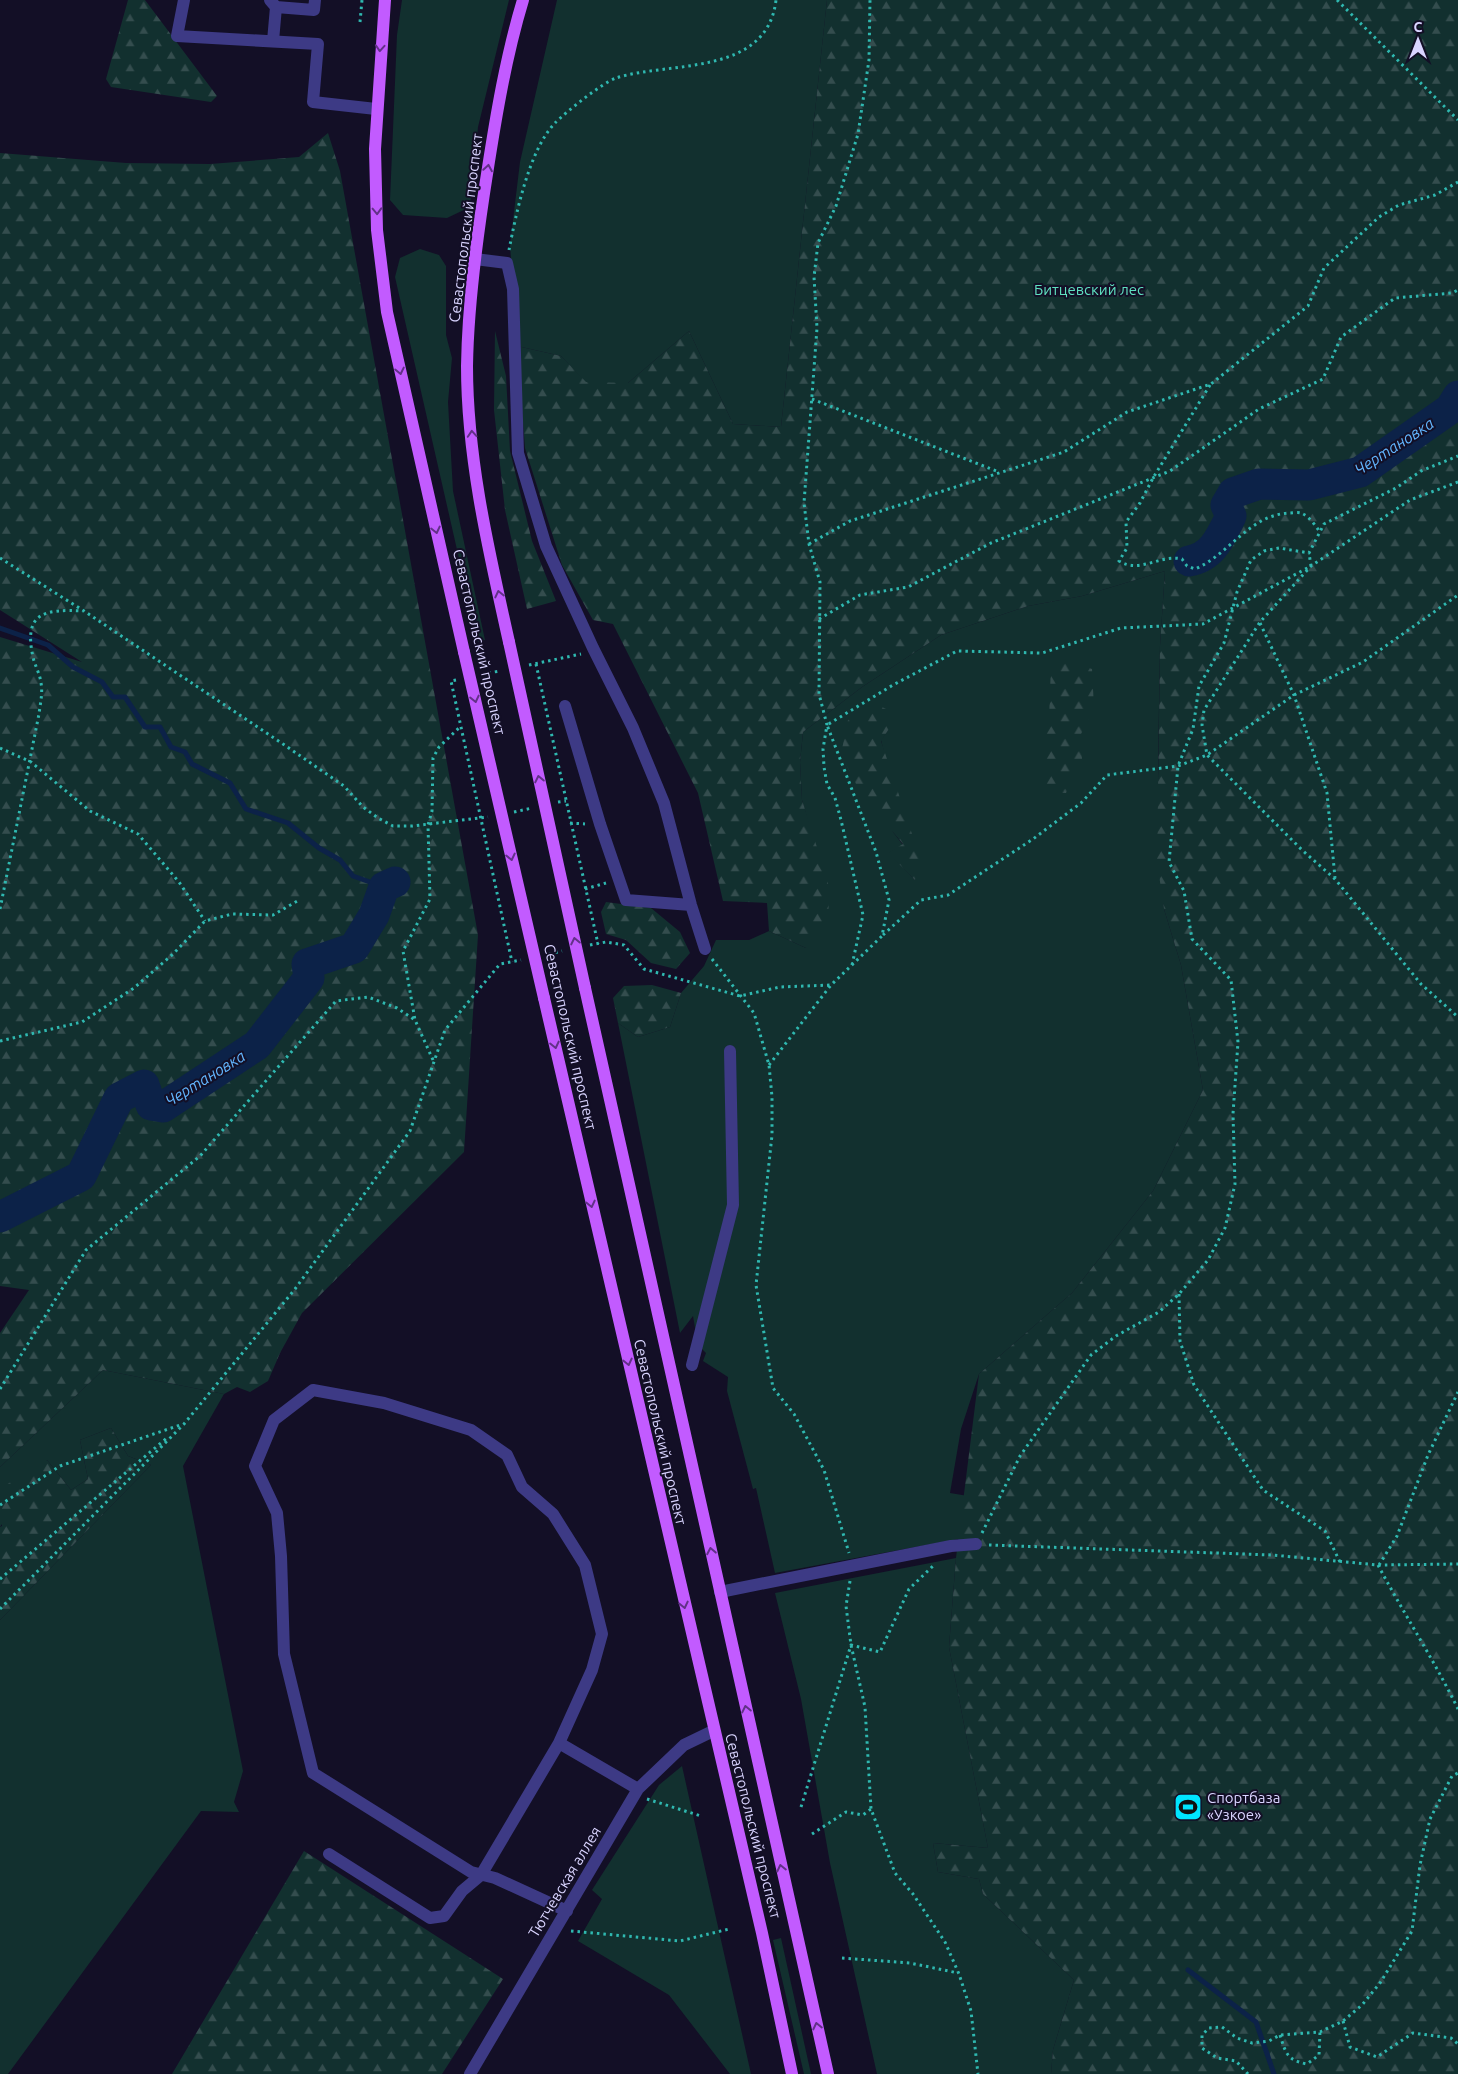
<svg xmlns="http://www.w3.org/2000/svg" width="1458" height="2074" viewBox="0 0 1458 2074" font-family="Ubuntu,sans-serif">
  <defs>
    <pattern id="forest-firs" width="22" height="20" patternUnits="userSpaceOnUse" patternTransform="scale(1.25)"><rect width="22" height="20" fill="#12302f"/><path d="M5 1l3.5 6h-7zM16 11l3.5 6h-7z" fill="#344d4e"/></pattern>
  </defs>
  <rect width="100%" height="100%" fill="#130f26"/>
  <path fill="#12302f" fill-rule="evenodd" d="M402,0h107l-31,127 -8,80 -23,11 -44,-3 -13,-15 7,-165z
    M557,0h270l-46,427 -48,-3 -44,-93 -61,52h-42l-25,-27 -44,-10 -7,-101 10,-83z
    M420,249l19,6 7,11v69l6,23 -4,44 5,89 32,149 -7,2 -83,-365 5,-19z
    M1165,571l-5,75 -2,122 6,141 17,56 22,125 -50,101 -81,102 -93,81 -18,55 -11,64 18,3 -4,42 -189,35 -19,-85 -3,1 -26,-98 1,-14 -25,-16 3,-8 -8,-8 -5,-29 -13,17 -62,-310 20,14 32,-10 11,-34 23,-27 12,-26h33l20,-9 37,17 6,-113 -10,-35 -2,-38 3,-30 59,-45 79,-52 87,-29 54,-10zM848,720l40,10 -7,10 34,140 -26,-27 14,-8 -10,-13z
    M103,1370l121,24 -41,72 60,305 -9,31 5,10 -38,-1 -193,263h-8v-454l151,-155 -23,-9 -17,-28 -31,12 8,39 -17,11 -24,-30 -47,67v-60z
    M956,1558l-7,89 39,201 -55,-5 5,29 41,7 4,15 91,86 -21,70 -2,24h-174l-47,-211 -29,-164 -26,-106z
    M682,1766l69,308h-21l-61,-79 -91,-54 24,-42 -10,-9 67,-105z
    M781,1938l30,136h-7l-31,-134z"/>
  <path fill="url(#forest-firs)" d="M128,0h17l72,96 -6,6 -100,-15 -5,-8z
    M827,0h631v2074h-407l2,-24 21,-70 -91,-86 -4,-15 -41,-7 -5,-29 55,5 -39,-201 7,-89 23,-184 93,-81 81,-102 50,-101 -22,-125 -17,-56 -7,-48 3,-215 5,-75 -83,25 -54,10 -87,29 -79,52 -59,45 -3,30 2,38 26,82 1,44 -23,22 -37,-17 -2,-28 -44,-2 -25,-108 -85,-169 -20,-4 -31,-55 -37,-117 -8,-102 44,10 25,26 42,1 61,-52 44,93 48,3z
    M328,133l12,38 138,764 -14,217 -162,161 -22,40 -12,28 -18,11 -13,-5 -13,7 -121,-24 -103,97v-134l29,-43 -29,-4v-649l82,25 -82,-52v-457l126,10 84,1 89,-7z
    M495,331l11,45 4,75 22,90 24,60 -29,8 -22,-99 -11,-100z
    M1071,662l21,7 2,39 -13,26 1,26 -16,33 -21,-1 -5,-38 9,-35 2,-54z
    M880,706l18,9 -17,26 40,120 -6,19 -27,-27 15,-9 -42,-50 -20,-40 7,-34z
    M606,902l45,6 29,24 10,21 -14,16 -25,-6 -25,-23 -20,-6 -5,-22z
    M652,985l29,8 -11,34 -32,10 -20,-14 -5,-25 11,-12z
    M111,1428l17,28 23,9 -151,155v-93l2,-1 -1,-38 46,-28 24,30 17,-11 -8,-39z
    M304,1851l199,128 -61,95h-270z"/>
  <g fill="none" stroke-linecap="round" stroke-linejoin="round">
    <path stroke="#0c2248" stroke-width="5" d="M0,628l48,17 25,22 29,15 11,15h12l20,30h15l11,20 14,5 7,12 38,19 16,26 42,14 31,25 21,12 13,16 31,11
      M1188,1970l68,52 18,52"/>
    <path stroke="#0c2248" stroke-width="31" d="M1189,561c24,-4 32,-25 42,-45l-5,-11 7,-12 26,-9 50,1 51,-13 90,-63 8,-13
      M0,1217l81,-41 38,-78 25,-13 7,20 12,2 94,-62 52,-67 -2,-14 47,-16 20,-33 10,-28 11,-5"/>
    <path stroke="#2fb8b0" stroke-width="3" stroke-dasharray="2.5 4" stroke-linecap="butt" d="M1337,0l121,120
      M360,22l2,-22
      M509,250c7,-36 20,-100 46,-127 11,-11 47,-40 61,-45 53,-17 151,-1 160,-78
      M1210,385l-57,93 -13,25 -14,19 1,26 -8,13c21,13 41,-7 63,-2l5,7 8,3c35,-15 54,-54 94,-56 4,0 9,-1 12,0 8,3 14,12 19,19
      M812,399l187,73
      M1458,482l-48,18 -99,66 -51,56 -56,88 -2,15 5,30 95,95 33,29 86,105 37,33
      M809,544l41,-23 214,-69 63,-40 84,-28 97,-78 16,-38 55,-51 20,-12 36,-10 23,-13
      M0,558l84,53 199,133 61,42 19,21 15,11 15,8h19l76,-9
      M819,619l41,-24 48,-8 83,-44 179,-72 89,-62 64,-30 18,-42 54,-39 57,-5 6,-3
      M1260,623l34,72 33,98 8,85
      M536,664l62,280
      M529,665l52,-11
      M482,674l18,-3
      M456,680l-5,1 61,281
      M0,748l31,14 59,49 48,23 41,48 26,39
      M558,802l8,-1
      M514,812l18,-4
      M570,823l15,1
      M585,889l21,-6
      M0,909l39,-195c1,-9 4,-21 2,-31 -1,-9 -6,-17 -8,-26 -10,-45 12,-48 50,-46
      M883,935l38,-35 27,-5 85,-56 48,-36 26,-28 71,-9 29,-11 87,-60 69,-33 95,-67
      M590,945l16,-3 18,3 20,24 96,27 40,-9 51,-2
      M549,954l13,-3
      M712,959l42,54 15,52 3,32v38l-16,150 17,103 21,26 30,56 25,83
      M852,965l11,-50 -22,-95 -6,-22 -8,-14 -3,-17 -1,-18 4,-24 -8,-31 1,-112 -11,-38 -5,-41 13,-175 -3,-51 4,-34 18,-37 22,-72 11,-74 1,-60
      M0,1041l82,-19 52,-34 39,-34 32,-33 27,-7 41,1 26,-15
      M433,1060l-18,-40 -12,-69 27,-52 -2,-74 4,-14 1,-53 6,-11 21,-20
      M769,1065l62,-80 51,-49 7,-36 -13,-48 -49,-127 66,-40 64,-34 85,2 79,-25 82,-4 108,-58 -2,-13
      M1179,1294l1,47 14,44 69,105 62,41 15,31
      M0,1389l86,-139 114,-94 136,-155 32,-4 29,11 18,12
      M0,1505l60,-39 123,-42
      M982,1533l38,-77 71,-101 25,-19 43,-24 20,-18 29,-34 17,-32 10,-44 -2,-70 5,-72 -7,-62 -39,-41 -8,-48 -15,-29 9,-96 15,-37 6,-43 25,-43 13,-51 14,-32 13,-9 15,-3 30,5 15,-29 72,-36 25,-17 37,-15
      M989,1545l283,10 106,10 80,-1
      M1378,1565c26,49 56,95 80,144
      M1379,1565l18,-29 31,-81 30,-63
      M0,1579l168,-142
      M850,1581l-4,25 5,39 14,62 6,102 24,64 18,21 32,48 14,32 12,37 7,63
      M0,1609l184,-185 111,-135 115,-158 35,-101 55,-66 21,-4
      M647,1799l54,17
      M801,1807l50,-162 29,7 29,-63 25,-24
      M812,1834l34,-22 17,3 8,-6
      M571,1931l109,10 49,-12
      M842,1958l68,5 48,10
      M1343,2021l7,26 27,10 36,-24 38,5 7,6
      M1280,2035c6,19 7,25 27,29l12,-9 1,-23
      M1248,2074l-12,-13 -19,-3 -15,-10v-13l7,-7 13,-1 15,11 15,5 17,-2 11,-6 40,-3 23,-11 19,-16 18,-22 32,-52 8,-66 10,-46 22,-43 6,-3"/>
    <path stroke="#3d3a85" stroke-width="12" d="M184,0l-7,36 141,8 -5,58 63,7
      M270,0l6,7 -3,34
      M276,7l38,3 1,-10
      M475,259l32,4 6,26 5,164 28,93 47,102 40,80 31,75 27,102 14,44
      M565,706l35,118 26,76 65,5
      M692,1365l41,-160 -3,-154
      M720,1592l231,-46 25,-2
      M329,1854l101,64 14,-2 18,-25 19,-16 78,-132
      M567,1911l-72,-33 -24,-6 -158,-99 -29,-119 -3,-98 -4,-43 -22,-47 19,-46 39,-30 71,13 87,27 36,25 15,32 31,27 32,51 17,69 -10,36 -33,73 79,46
      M470,2074l168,-285 46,-44 29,-14"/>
    <path stroke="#c25bff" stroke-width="12" d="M385,0l-10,149 2,81 10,82 77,340
      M509,642c-20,-90 -42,-183 -42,-276 1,-64 10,-129 20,-192 9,-58 19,-118 36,-174
      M585,988c83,362 161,724 243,1086
      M544,998l218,935 30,141"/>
    <path stroke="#c25bff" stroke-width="12" d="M509,642l76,346
      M464,652l80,346"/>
  </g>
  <defs><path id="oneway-chevron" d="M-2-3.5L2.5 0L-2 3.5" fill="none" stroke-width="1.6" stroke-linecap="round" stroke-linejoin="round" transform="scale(1.25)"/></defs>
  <g stroke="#623188">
    <use href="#oneway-chevron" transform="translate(380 48) rotate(94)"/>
    <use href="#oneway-chevron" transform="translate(488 168) rotate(-81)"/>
    <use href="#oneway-chevron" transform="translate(377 211) rotate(88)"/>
    <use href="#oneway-chevron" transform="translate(400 371) rotate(78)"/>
    <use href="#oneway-chevron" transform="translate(472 434) rotate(-94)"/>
    <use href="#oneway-chevron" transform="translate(436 530) rotate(77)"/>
    <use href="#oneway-chevron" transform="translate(499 594) rotate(-103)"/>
    <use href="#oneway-chevron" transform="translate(475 699) rotate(77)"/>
    <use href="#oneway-chevron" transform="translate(539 779) rotate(-102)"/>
    <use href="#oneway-chevron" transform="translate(511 857) rotate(77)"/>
    <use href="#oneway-chevron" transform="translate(575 941) rotate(-102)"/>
    <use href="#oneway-chevron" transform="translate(555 1045) rotate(77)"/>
    <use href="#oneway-chevron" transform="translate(591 1204) rotate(77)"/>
    <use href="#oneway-chevron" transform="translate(628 1362) rotate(77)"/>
    <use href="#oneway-chevron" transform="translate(711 1551) rotate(-101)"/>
    <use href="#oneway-chevron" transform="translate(684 1605) rotate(77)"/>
    <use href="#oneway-chevron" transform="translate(746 1709) rotate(-102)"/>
    <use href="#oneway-chevron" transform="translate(781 1868) rotate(-103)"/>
    <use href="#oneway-chevron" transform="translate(817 2026) rotate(-103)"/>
  </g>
  <defs>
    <symbol id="stadium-square" viewBox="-11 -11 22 22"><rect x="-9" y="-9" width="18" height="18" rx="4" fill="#00e5ff" stroke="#130f26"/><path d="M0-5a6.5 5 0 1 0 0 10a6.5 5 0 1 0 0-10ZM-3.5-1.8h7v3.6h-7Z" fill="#111"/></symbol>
  </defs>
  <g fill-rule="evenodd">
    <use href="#stadium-square" x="1172" y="1791" width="32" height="32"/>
  </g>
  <g text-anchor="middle" stroke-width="4" stroke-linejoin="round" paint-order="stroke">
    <g font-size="15" fill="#d9d4ff" stroke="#130f26">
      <text transform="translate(466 228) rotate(-83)" y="5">Севастопольский проспект</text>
      <text transform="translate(479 642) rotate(77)" y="5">Севастопольский проспект</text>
      <text transform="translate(570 1037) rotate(77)" y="5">Севастопольский проспект</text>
      <text transform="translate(660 1432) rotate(77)" y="5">Севастопольский проспект</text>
      <text transform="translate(753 1826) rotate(76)" y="5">Севастопольский проспект</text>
      <text transform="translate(565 1882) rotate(-59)" y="5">Тютчевская аллея</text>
    </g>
    <g font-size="15" fill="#5fe0c0" stroke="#130f26">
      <text x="1089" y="295">Битцевский лес</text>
    </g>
    <g font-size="15" fill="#d9d4ff" stroke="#130f26" text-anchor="start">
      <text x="1207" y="1803">Спортбаза<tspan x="1207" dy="17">«Узкое»</tspan></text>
    </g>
    <g font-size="16" font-style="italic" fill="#62b6ff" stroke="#130f26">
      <text transform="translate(1394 446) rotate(-33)" y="6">Чертановка</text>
      <text transform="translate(205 1078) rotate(-32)" y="6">Чертановка</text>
    </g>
  </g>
  <g transform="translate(1418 40)" stroke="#130f26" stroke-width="4" paint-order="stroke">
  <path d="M0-4L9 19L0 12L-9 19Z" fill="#d9d4ff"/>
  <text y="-8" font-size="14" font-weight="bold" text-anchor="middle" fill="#d9d4ff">С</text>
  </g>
</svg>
